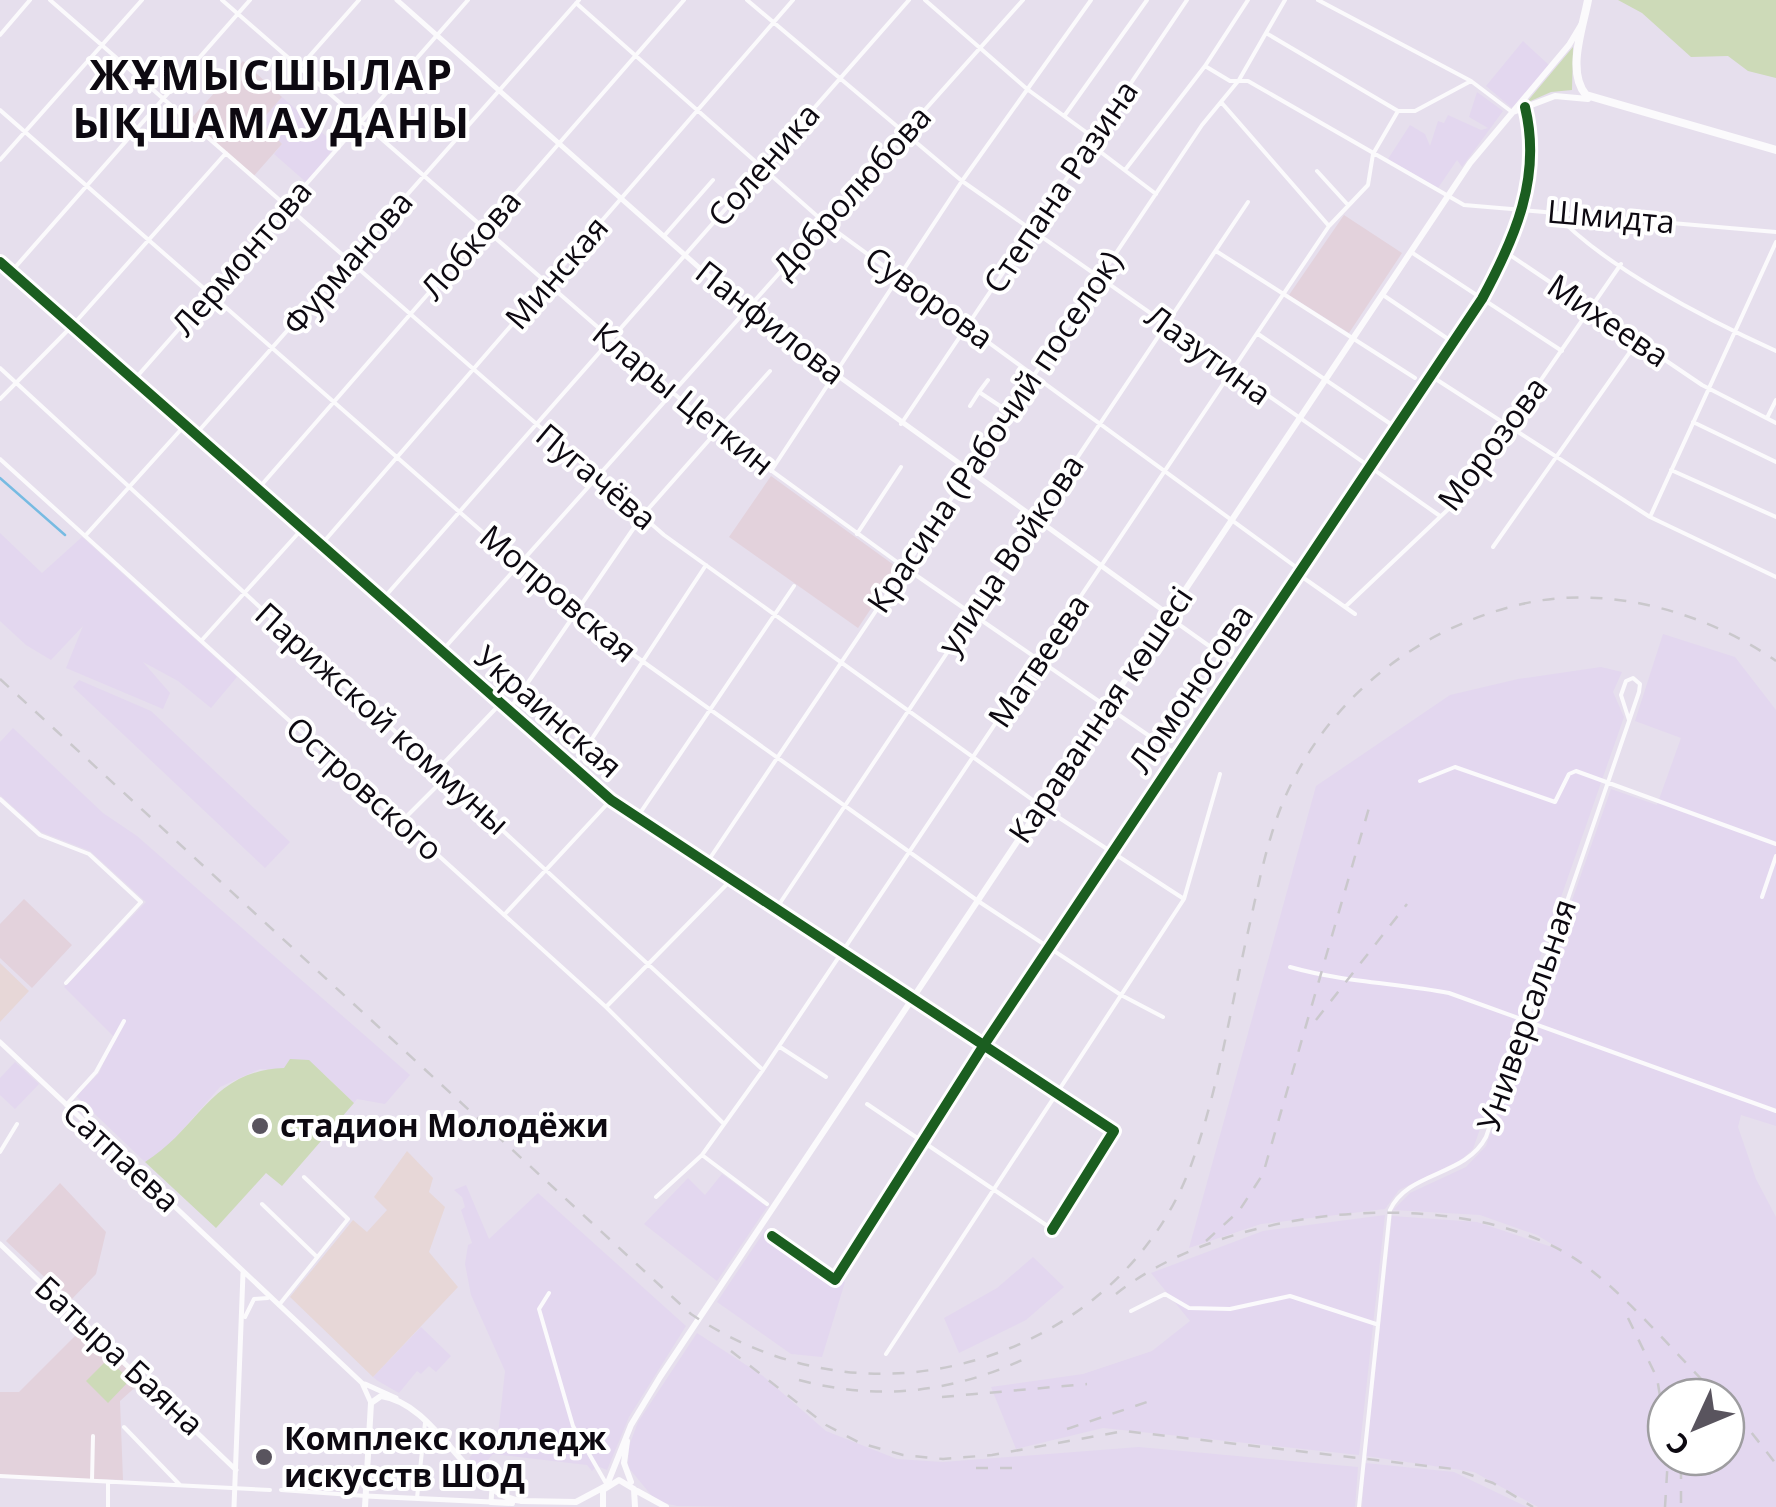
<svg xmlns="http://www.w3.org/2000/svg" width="1776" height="1507" viewBox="0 0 1776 1507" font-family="'Open Sans',sans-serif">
  <rect width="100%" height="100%" fill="#e6dfed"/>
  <path fill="#e3d7ef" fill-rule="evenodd" d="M1523,41l26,24 -37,43 -26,-22z
    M1477,92l26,19 -41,56 -5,-7 -19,28 -50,-29 22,-34 15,9 5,12 8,-25 6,2 4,-8 33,15 7,-2 -19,-11z
    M282,97l54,48 -29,38 -33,-29 8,-10 -21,-23z
    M0,533l42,40 40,-36 155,140 -26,31 -33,-27 -35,-19 27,31 -7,16 -97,-41 17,-42 -32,34 -25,-15 -26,-24z
    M1663,634l72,23 41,53v416l-35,-11 -3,12 18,52 20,38v290h-238l-64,-35 -108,-16 26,-240 85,6 84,28 -24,-15 -57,-20 -87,-5 17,-17 56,-26 20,-21 125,-357 46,16 24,-67 -46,-17zM1666,1397h60v60h-60z
    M1601,667l21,5 -9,20 11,25 -151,432 -12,11 -62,30 -14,19 -124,15 -72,24 127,-462 134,-91 68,-16z
    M79,680l72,31 139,131 -25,26 -192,-181z
    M13,728l90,85 34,23 273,239 -25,29 -28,-5 -3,4 -30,-29 -64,-5 -40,18 -57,65 -18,10 -69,-66 23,-23 16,-35 -51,-51 82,-85 -56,-51 -49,-19 -41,-37v-53z
    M15,1062l24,22 -24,25 -15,-14v-17z
    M722,1174l45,33 -50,74 -73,-57 44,-46 17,17z
    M466,1185l23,54 49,-46 148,133 -57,91 -22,53 -10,-4 -5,5 -5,-6 -94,-11 -13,15 -11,-11 19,-21 10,-2 7,-64 -34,-76 -6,-31 3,-19 4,-2 -11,-33 4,-3 -3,-10 -8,-7z
    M1385,1215l-26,240 -256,-27 -87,21 -25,-62 92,-13 69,-23 38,-30 -39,-48 112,-42z
    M766,1229l79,53 -23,75 -31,-3 -74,-52z
    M1033,1257l31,30 -38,33 -67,33 -15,-35 53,-30z
    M421,1327l30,29 -15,16 -7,-6 -8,8 -4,-3 -18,22 -21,-12 -5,-4z
    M697,1333l66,43 63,55 71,28 46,3 196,-15 219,20 -3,40h-611l-67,-1 -21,-5 -28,-34 1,-21 9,-24z
    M1365,1463l89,9 73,35h-165z"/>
  <path fill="#e3d2dc" d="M243,61l39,36 -21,24 21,23 -29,33 -64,-56z
    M1344,215l58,38 -53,80 -60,-38z
    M771,476l127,92 -40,60 -129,-91z
    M24,899l48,46 -40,43 -32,-30v-34z
    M60,1183l46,49 -10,42 -26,27 -64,-60z
    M83,1328l58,54 -21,19 3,79 -123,-4v-84h19z"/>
  <path fill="#e7d7d7" d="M0,963l29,28 -29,31z
    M407,1151l26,27 -4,14 16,15 -16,45 29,35 -85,90 -83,-80 63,-77 14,12 20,-22 -13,-13z"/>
  <path fill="#cddab8" d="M1618,0h158v78l-28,-7 -20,-15 -37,1 -49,-44z
    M1573,47l-1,43 -21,2 -25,11z
    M290,1059l19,1 45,43 -72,83 -16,-13 -50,55 -71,-66c55,-34 65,-91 139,-94z
    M108,1359l22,21 -22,23 -22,-22z"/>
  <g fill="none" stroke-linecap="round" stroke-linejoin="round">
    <path stroke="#77bbe2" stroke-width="2.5" d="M0,478l65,57"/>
    <path stroke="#fbfafc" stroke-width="4" d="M50,0l614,535 377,271 143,93
      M222,0l495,431 187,136 273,188
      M747,0l215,181 478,335
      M925,0l102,89 63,46v9l66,50
      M1318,0l153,81 41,31
      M576,3l249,220 475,347
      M1266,33l132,78h17l56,-30
      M0,35l30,-35
      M1205,66l25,15h18l216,124 312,27
      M299,68l60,-68
      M1221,102l108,124
      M0,110l575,503 403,288 143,94 42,22
      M1065,115l82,-115
      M0,160l142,-160
      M1125,170l80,-104 43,-66
      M1317,171l31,34
      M1553,211c49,55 155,109 223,140
      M664,236l49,-56
      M1216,251l199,127
      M1411,252l151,99
      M1507,253l195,132 74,38
      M11,272l239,-272
      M1383,295l71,48
      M1258,334l140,95
      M0,368l763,702
      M1431,376l219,141 126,60
      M134,380l334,-380
      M979,392l9,-12
      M0,399l72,-73 154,-173
      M970,406l9,-14 30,20
      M1767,418l9,-18
      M1693,422l83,40
      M901,424l286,-424
      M196,434l383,-434
      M0,459l606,548 118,117
      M1671,470l105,47
      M771,471l191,-290 129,-181
      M258,489l426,-489
      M1650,517l126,-275
      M857,534l44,-67
      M85,536l100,-111
      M321,545l472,-545
      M1493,547l144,-205
      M1298,574l57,40
      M382,600l527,-600
      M1345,607l113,-107 163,-236
      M1167,616l69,49
      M202,640l100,-111
      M441,652l582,-652
      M509,710l133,-194 128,-145
      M574,766l132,-201
      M439,768l62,-65
      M1420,781l35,-14 100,35 14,-28 7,-3 200,73
      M0,799l40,36 49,19 52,48 -75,81
      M636,819l158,-233
      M400,823l46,-46
      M706,864l496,-739 37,-45 46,-80
      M1762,897l14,-41
      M776,909l472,-707
      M504,915l106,-114
      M1290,967c53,15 106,16 159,26l327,118
      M914,997l200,134 -62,99
      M606,1007l125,-127
      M780,1047l46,30
      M867,1104l188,127
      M66,1105l30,-33 28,-51
      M0,1152l17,-28
      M702,1155l65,49
      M656,1197l46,-42 61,-85 566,-844 39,-41 5,-31 25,-43
      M262,1204l54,52
      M772,1236l63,44 149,-235 498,-746c33,-61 60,-122 43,-192
      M549,1293l-10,16 34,117 34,59
      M279,1305l69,-86 -44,-42
      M1131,1311l34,-17 24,14 41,1 60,-13 86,28
      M245,1317l9,-18 14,-1
      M886,1354l298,-455 36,-125
      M124,1427l56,58
      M0,1476l270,14
      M92,1480l1,-44
      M281,1490l85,6
      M417,1498l8,-75
      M108,1507v-25
      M1359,1507l31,-297c18,-39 75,-33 96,-73l153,-445 1,-8 -7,-6 -7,3 -5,14 8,25"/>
    <path stroke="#fbfafc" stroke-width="5" d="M397,0l350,310 421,304
      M0,262l611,538 303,197
      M0,1042l362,341 9,20
      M0,1244l236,226
      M365,1384l31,14
      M366,1496l125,6 1,-14
      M234,1507l9,-234"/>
    <path stroke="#fbfafc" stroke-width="6" d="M1513,112l42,-16 33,3
      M627,1441l-3,22 7,19
      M607,1485l24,-60 29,-48 810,-1214 99,-118 12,-20
      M637,1491l29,16
      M521,1501l55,1 30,-16
      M491,1502l21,1
      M365,1507l6,-104 10,-7c57,8 86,99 141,105
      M603,1507v-17l16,-10 15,9 1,18"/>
    <path stroke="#fbfafc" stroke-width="8" d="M1588,0c-5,27 -22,72 -2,95l190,55"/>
    <path stroke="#cac8cc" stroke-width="2.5" stroke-dasharray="12 12" stroke-linecap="butt" d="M0,679l691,635c73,49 159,70 246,55 112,-19 212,-93 253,-201 29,-78 41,-164 60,-245 9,-41 17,-82 33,-121 43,-102 132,-173 239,-198 85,-20 184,8 254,57
      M1316,1020l91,-116
      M1206,1241l33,-30 24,-37 108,-373
      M1116,1294c108,-86 327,-110 448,-42 51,28 111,102 155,145
      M1628,1318l29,60 9,54
      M731,1351l95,74 34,18 43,12 40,4 49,-4 132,-24 330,38 39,14 40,24
      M799,1380c82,22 156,12 232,-24
      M942,1397l145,-13
      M1737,1414l39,50
      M1067,1429l86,-29
      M1681,1467v40
      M976,1468h38
      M1665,1507l3,-50"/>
    <defs>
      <path id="cycleway" d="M0,262l611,538 503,331 -62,99
        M772,1236l63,44 149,-235 498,-746c33,-61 60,-122 43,-192"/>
    </defs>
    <use href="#cycleway" stroke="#fff" stroke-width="16"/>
    <use href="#cycleway" stroke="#1b5e20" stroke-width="10"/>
  </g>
  <g fill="#59545e" stroke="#fff" stroke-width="4">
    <circle cx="260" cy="1126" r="10"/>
    <circle cx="264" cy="1457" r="10"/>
  </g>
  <g text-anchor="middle" stroke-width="8" stroke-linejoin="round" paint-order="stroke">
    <g font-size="32" fill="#0d0911" stroke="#fff">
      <text transform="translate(764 165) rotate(-49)" y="11">Соленика</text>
      <text transform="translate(1061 187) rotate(-56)" y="11">Степана Разина</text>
      <text transform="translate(852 192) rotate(-48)" y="11">Добролюбова</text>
      <text transform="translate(1611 217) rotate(5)" y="11">Шмидта</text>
      <text transform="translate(471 245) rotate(-49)" y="11">Лобкова</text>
      <text transform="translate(242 258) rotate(-49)" y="11">Лермонтова</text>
      <text transform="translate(348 263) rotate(-49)" y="11">Фурманова</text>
      <text transform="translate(557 273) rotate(-49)" y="11">Минская</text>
      <text transform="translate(929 298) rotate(36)" y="11">Суворова</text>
      <text transform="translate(1608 321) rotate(34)" y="11">Михеева</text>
      <text transform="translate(770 323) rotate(38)" y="11">Панфилова</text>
      <text transform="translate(1208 355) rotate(36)" y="11">Лазутина</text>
      <text transform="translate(683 399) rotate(39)" y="11">Клары Цеткин</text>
      <text transform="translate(995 432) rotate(-56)" y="11">Красина (Рабочий поселок)</text>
      <text transform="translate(1493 444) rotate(-53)" y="11">Морозова</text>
      <text transform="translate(596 477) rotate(40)" y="11">Пугачёва</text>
      <text transform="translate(1011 555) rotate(-56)" y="11">улица Войкова</text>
      <text transform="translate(558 594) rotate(40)" y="11">Мопровская</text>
      <text transform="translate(1039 661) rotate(-56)" y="11">Матвеева</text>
      <text transform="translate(1191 689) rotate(-56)" y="11">Ломоносова</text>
      <text transform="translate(548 712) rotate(41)" y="11">Украинская</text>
      <text transform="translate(1101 715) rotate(-56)" y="11">Караванная көшесі</text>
      <text transform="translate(382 719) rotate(42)" y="11">Парижской коммуны</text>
      <text transform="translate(364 789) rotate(42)" y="11">Островского</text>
      <text transform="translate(1527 1015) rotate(-71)" y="11">Универсальная</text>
      <text transform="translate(121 1157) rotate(43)" y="11">Сатпаева</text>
      <text transform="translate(119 1356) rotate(43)" y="11">Батыра Баяна</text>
    </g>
    <g font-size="32" font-weight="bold" fill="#0d0911" stroke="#fff" text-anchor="start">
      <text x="280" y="1137">стадион Молодёжи</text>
      <text x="284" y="1450">Комплекс колледж<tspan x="284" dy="37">искусств ШОД</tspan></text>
    </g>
    <g font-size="42" font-weight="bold" letter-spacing="2.5" fill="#0d0911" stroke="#fff">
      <text x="272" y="90">ЖҰМЫСШЫЛАР<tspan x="272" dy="48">ЫҚШАМАУДАНЫ</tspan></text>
    </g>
  </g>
  <g transform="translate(1696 1427) rotate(226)"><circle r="48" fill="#ffffff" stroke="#9e9da0" stroke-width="2.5"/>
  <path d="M0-8L18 38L0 25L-18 38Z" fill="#59545e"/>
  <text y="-15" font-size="28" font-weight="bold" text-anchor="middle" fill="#0d0911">С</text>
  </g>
</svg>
